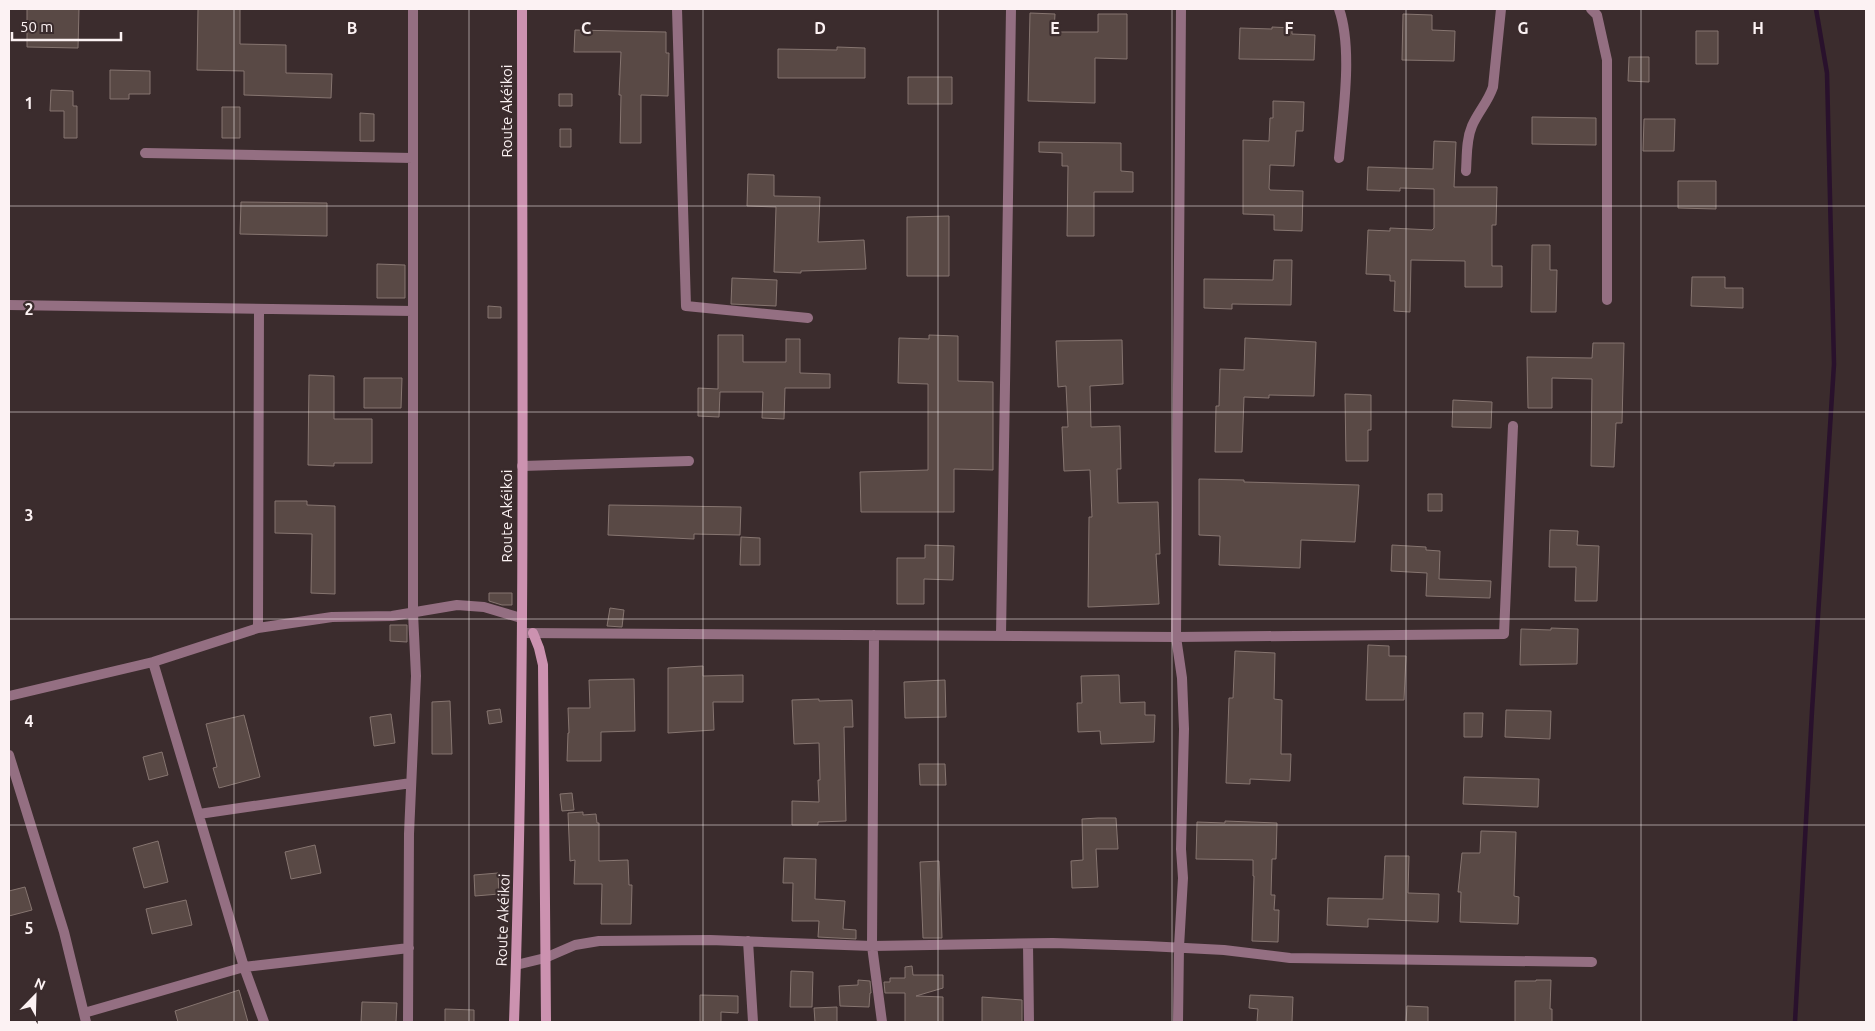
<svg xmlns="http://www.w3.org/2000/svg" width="1875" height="1031" viewBox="0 0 1875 1031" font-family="Ubuntu,sans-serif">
  <rect width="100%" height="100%" fill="#3b2c2d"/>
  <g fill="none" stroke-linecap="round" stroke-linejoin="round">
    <path stroke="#29112c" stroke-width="4.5" d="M1795,1022l17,-311 22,-347 -7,-291 -11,-64"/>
  </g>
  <path fill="#594945" stroke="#867570" d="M27,9h52l-1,39 -51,-1z
    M198,9h42v35l46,1v28l46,1 -1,24 -87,-3v-24l-47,-1z
    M1030,13l25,1 -1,18h44v-18h29v45l-32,-1v45l-67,-2z
    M1403,14l29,1v15l23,1 -1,30 -52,-1z
    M1272,27l20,1v6l23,1 -1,25 -75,-1 1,-31 32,1z
    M575,30l91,2v21h3l-1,43 -27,-1v48h-21l1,-48h-2l2,-43h-47z
    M1696,31h22v33h-22z
    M837,47l28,1v30h-87v-29l59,1z
    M1629,57h20v25l-21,-1z
    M110,70l40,1v23h-21v5h-19z
    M908,77h44v27h-44z
    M51,90l22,1v15h4v32h-13v-27h-14z
    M559,94h13v12h-13z
    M1273,101l31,1 -1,29h-7l-2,35 -24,-1 -1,23 1,2 33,1 -1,40 -28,-1v-15l-31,-1v-74l26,1 1,-23h3z
    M222,107h18v31h-18z
    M360,113l14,1v27h-14z
    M1532,117l64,1v27l-64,-1z
    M1644,119h31l-1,32h-31z
    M560,129h11v18h-11z
    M1434,141l22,1 -2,45h43l-1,38h-4v41h10v21h-37v-26l-54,-1 -1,52 -16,-1 1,-30h-5v-6l-24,-1 2,-44 22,1v-3l42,2 2,-2v-39l-34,-1v3l-33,-1 1,-23 65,2z
    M1039,142l82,1v28l12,1v20h-39v44h-27l1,-70h-6v-13l-23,-1z
    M748,174l26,1v21l46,1 -2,45 46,-2 2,29 -65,2v2l-27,-1 2,-65 -29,-1z
    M1678,181h38v28l-38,-1z
    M241,202l86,1v33l-87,-2z
    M949,216v60h-42v-59z
    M1532,245h18v25h7l-1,42h-25z
    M1274,260h18l-1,45 -59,-1v5l-28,-1v-29l69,1z
    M377,264l28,1v33h-28z
    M1692,277h33v11h18v20l-52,-2z
    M732,278l45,2 -1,26 -45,-2z
    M488,306l13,1v11h-13z
    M718,335h25v27h43v-23h14v34l30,1v14h-45l-1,31 -22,-1 1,-26h-43l-1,25 -21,-1v-28l20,1z
    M929,335l29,1v45l35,1v88l-39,-1v43h-93l-1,-40 68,-2v-86l-30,-1 1,-45 30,1z
    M1245,338l71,4 -2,54 -45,-1v3l-25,-1 -2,55h-27l1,-46h3l1,-37 24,1z
    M1122,340l1,44 -33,2 1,41 29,-1 1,43h-4l1,34 40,-1 2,52h-4l3,50 -71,3 1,-90h3l-2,-47 -26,1 -2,-44h6l-2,-41 -8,1 -2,-46z
    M1593,343h31l-2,80h-6l-2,44 -23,-1 1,-87 -40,-1v30h-24l-1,-51 65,1z
    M309,375l25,1v43h38v44h-38v3l-26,-1z
    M364,378h38l-1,30h-37z
    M1345,394l26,1v35h-3v31h-22z
    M1453,400l39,2 -1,26 -39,-1z
    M1199,479l45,1v2l115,3 -4,57 -54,-2 -1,28 -81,-3 1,-29 -21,-1z
    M1428,494h14v17h-14z
    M275,501h32v4l28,1v88l-24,-1 1,-59 -37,-1z
    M609,505l132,2 -1,28 -46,-1v5l-86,-4z
    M1550,530l28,1 -1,14 22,1 -2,55h-22l1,-34h-27z
    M741,537l19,1v27h-20z
    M925,545l29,1 -1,34 -29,-1v25h-27v-46h28z
    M1392,545l34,2v3l14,1 -1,28 52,2 -1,17 -64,-2 1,-23 -36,-2z
    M489,593h23v12h-10l-13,-4z
    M610,608l14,2 -2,17 -15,-1z
    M390,625h17v17l-17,-1z
    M1551,628l27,1 -1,35 -57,1 1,-36 30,1z
    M1368,645l21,1v10h17l-2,44h-38z
    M1235,651l40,2 -1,46 8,1 -1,54h10l-1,27 -40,-2v5l-24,-1 3,-85h4z
    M703,666v10l40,-1v27h-30l1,28 -46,3v-65z
    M1119,675l1,28 25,-1v13h10l-1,27 -53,2 -1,-13 -22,1 -1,-29h5l-1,-27z
    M634,679l1,52 -34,1v29h-34l1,-28h1l-1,-25h22l-1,-28z
    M945,680l1,37 -41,1 -1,-36z
    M819,699v2l33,-1 1,27h-9l2,94 -28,1v3h-26v-24l27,1 -1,-22h2l-1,-37 -25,1 -2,-44z
    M450,701l2,53h-20v-52z
    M500,709l2,13 -13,2 -2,-13z
    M1506,710l45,1 -1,28 -45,-2z
    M1464,713h19l-1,24h-18z
    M391,714l4,29 -21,3 -4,-29z
    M244,715l16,62 -41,11 -6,-20 4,-1 -11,-43z
    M162,752l6,23 -19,5 -6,-23z
    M919,764h26l1,21h-26z
    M1464,777l75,2 -1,28 -75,-3z
    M572,793l2,17 -12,1 -2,-17z
    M583,812v3l13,-1 1,9h2v38l29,-1 1,25h3l-1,39h-30l1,-40h-28l1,-24 -5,1 -2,-48z
    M1098,818h18l2,31h-22l2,38 -26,1 -1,-27 12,-1 -1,-41z
    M1225,821l52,2 -1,36h-4l-1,36h4l-1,15h5l-1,32 -26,-1 2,-65h-1v-16l-57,-1 1,-37 28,1z
    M1481,831l35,1 -2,64 5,1 -1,27 -58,-2 1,-30h-3l4,-39h18z
    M158,841l10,41 -24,6 -11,-40z
    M315,845l6,28 -30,6 -6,-27z
    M1385,856h24l-1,37 31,1 -1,28 -70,-3v8l-41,-2 1,-27 55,1z
    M784,858l32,1 -1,40 30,2 -2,28 13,1v9l-38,-2 1,-16h-27l1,-38h-10z
    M939,861l3,77h-19l-3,-76z
    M498,873l1,21 -24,2 -1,-21z
    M25,887l7,23 -23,6v-25z
    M186,900l6,25 -40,9 -6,-25z
    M912,966l1,9h30v13l-27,8 27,1v25h-38v-29h-20l-1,-11h6v-4h15v-11z
    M791,971l22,1 -1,35h-22z
    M858,980l12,1 1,12h-1l-1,14 -29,-1 -1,-20 19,-1z
    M1536,980h15l-1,29h2v13h-37v-41h21z
    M239,990l9,32h-70l-3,-11z
    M700,995l38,1v17l-17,-1v10h-21z
    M1250,995l43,2 -1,25h-35l1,-13 -9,-1z
    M982,997l40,3v22h-40z
    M362,1002l35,1 -1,19h-35z
    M1407,1006l21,1v15h-22z
    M837,1007v15h-22l-1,-14z
    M445,1009l29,1v12h-29z"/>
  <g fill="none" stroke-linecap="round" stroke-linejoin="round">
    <path stroke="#946f82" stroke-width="10" d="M677,9l9,297 122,12
      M1339,9c14,40 4,105 0,149
      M1591,9l6,6 10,45v240
      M145,153l268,5
      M1466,171c1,-15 0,-31 6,-45 6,-14 16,-24 21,-39l8,-78
      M9,305l404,6
      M522,466l167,-5
      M258,628l1,-319
      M522,633l654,4 328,-3 9,-208
      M874,635l-2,311 10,76
      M1001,636l10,-627
      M153,662l91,305 20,55
      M9,696l144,-34 105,-34 74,-11 60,-1 65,-11 27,2 37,11
      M9,755l55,177 22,90
      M199,814l212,-31
      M748,941l5,81
      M1028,944l1,78
      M516,965l29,-7 30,-13 24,-4 111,-1 162,6 181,-3 94,3 77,4 66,8 302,4
      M84,1013l160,-46 165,-19
      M408,1022l1,-188 7,-158 -3,-63v-604
      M1178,1022l1,-75 4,-69 -2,-29 3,-120 -2,-51 -6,-41 5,-628"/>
    <path stroke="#cc92b0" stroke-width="10" d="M533,633l6,15 4,17 3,357
      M514,1022c12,-337 8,-675 8,-1013"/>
  </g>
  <path fill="none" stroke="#fcf2f3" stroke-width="1" stroke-opacity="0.55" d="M234,9v1013M469,9v1013M703,9v1013M938,9v1013M1172,9v1013M1406,9v1013M1641,9v1013M9,206h1857M9,412h1857M9,619h1857M9,825h1857"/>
  <g text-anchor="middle" stroke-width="4.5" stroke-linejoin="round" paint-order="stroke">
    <g font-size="15" fill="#fcf2f3" stroke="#3b2c2d">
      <text transform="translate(507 111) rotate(-90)" y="5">Route Akéikoi</text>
      <text transform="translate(507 516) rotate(-90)" y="5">Route Akéikoi</text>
      <text transform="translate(503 920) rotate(-88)" y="5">Route Akéikoi</text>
    </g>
  </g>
  <g font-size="16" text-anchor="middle" font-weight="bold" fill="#fcf2f3" stroke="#3b2c2d" stroke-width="4.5" stroke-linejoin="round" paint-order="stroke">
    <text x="352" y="34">B</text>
    <text x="586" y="34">C</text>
    <text x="820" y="34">D</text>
    <text x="1055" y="34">E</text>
    <text x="1289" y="34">F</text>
    <text x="1523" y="34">G</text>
    <text x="1758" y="34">H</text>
    <text x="29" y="109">1</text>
    <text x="29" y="315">2</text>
    <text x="29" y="521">3</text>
    <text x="29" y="727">4</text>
    <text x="29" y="934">5</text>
  </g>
  <rect width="1875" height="1031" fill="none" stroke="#fcf2f3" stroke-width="20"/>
  <g transform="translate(35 996) rotate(23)" stroke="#3b2c2d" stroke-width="4" paint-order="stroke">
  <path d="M0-4L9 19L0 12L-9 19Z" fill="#fcf2f3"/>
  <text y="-8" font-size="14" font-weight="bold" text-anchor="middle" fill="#fcf2f3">N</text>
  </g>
  <path d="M12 32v8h109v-8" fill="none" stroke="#fcf2f3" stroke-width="2.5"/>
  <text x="20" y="32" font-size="15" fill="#fcf2f3" stroke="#3b2c2d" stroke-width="4" paint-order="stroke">50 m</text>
</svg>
